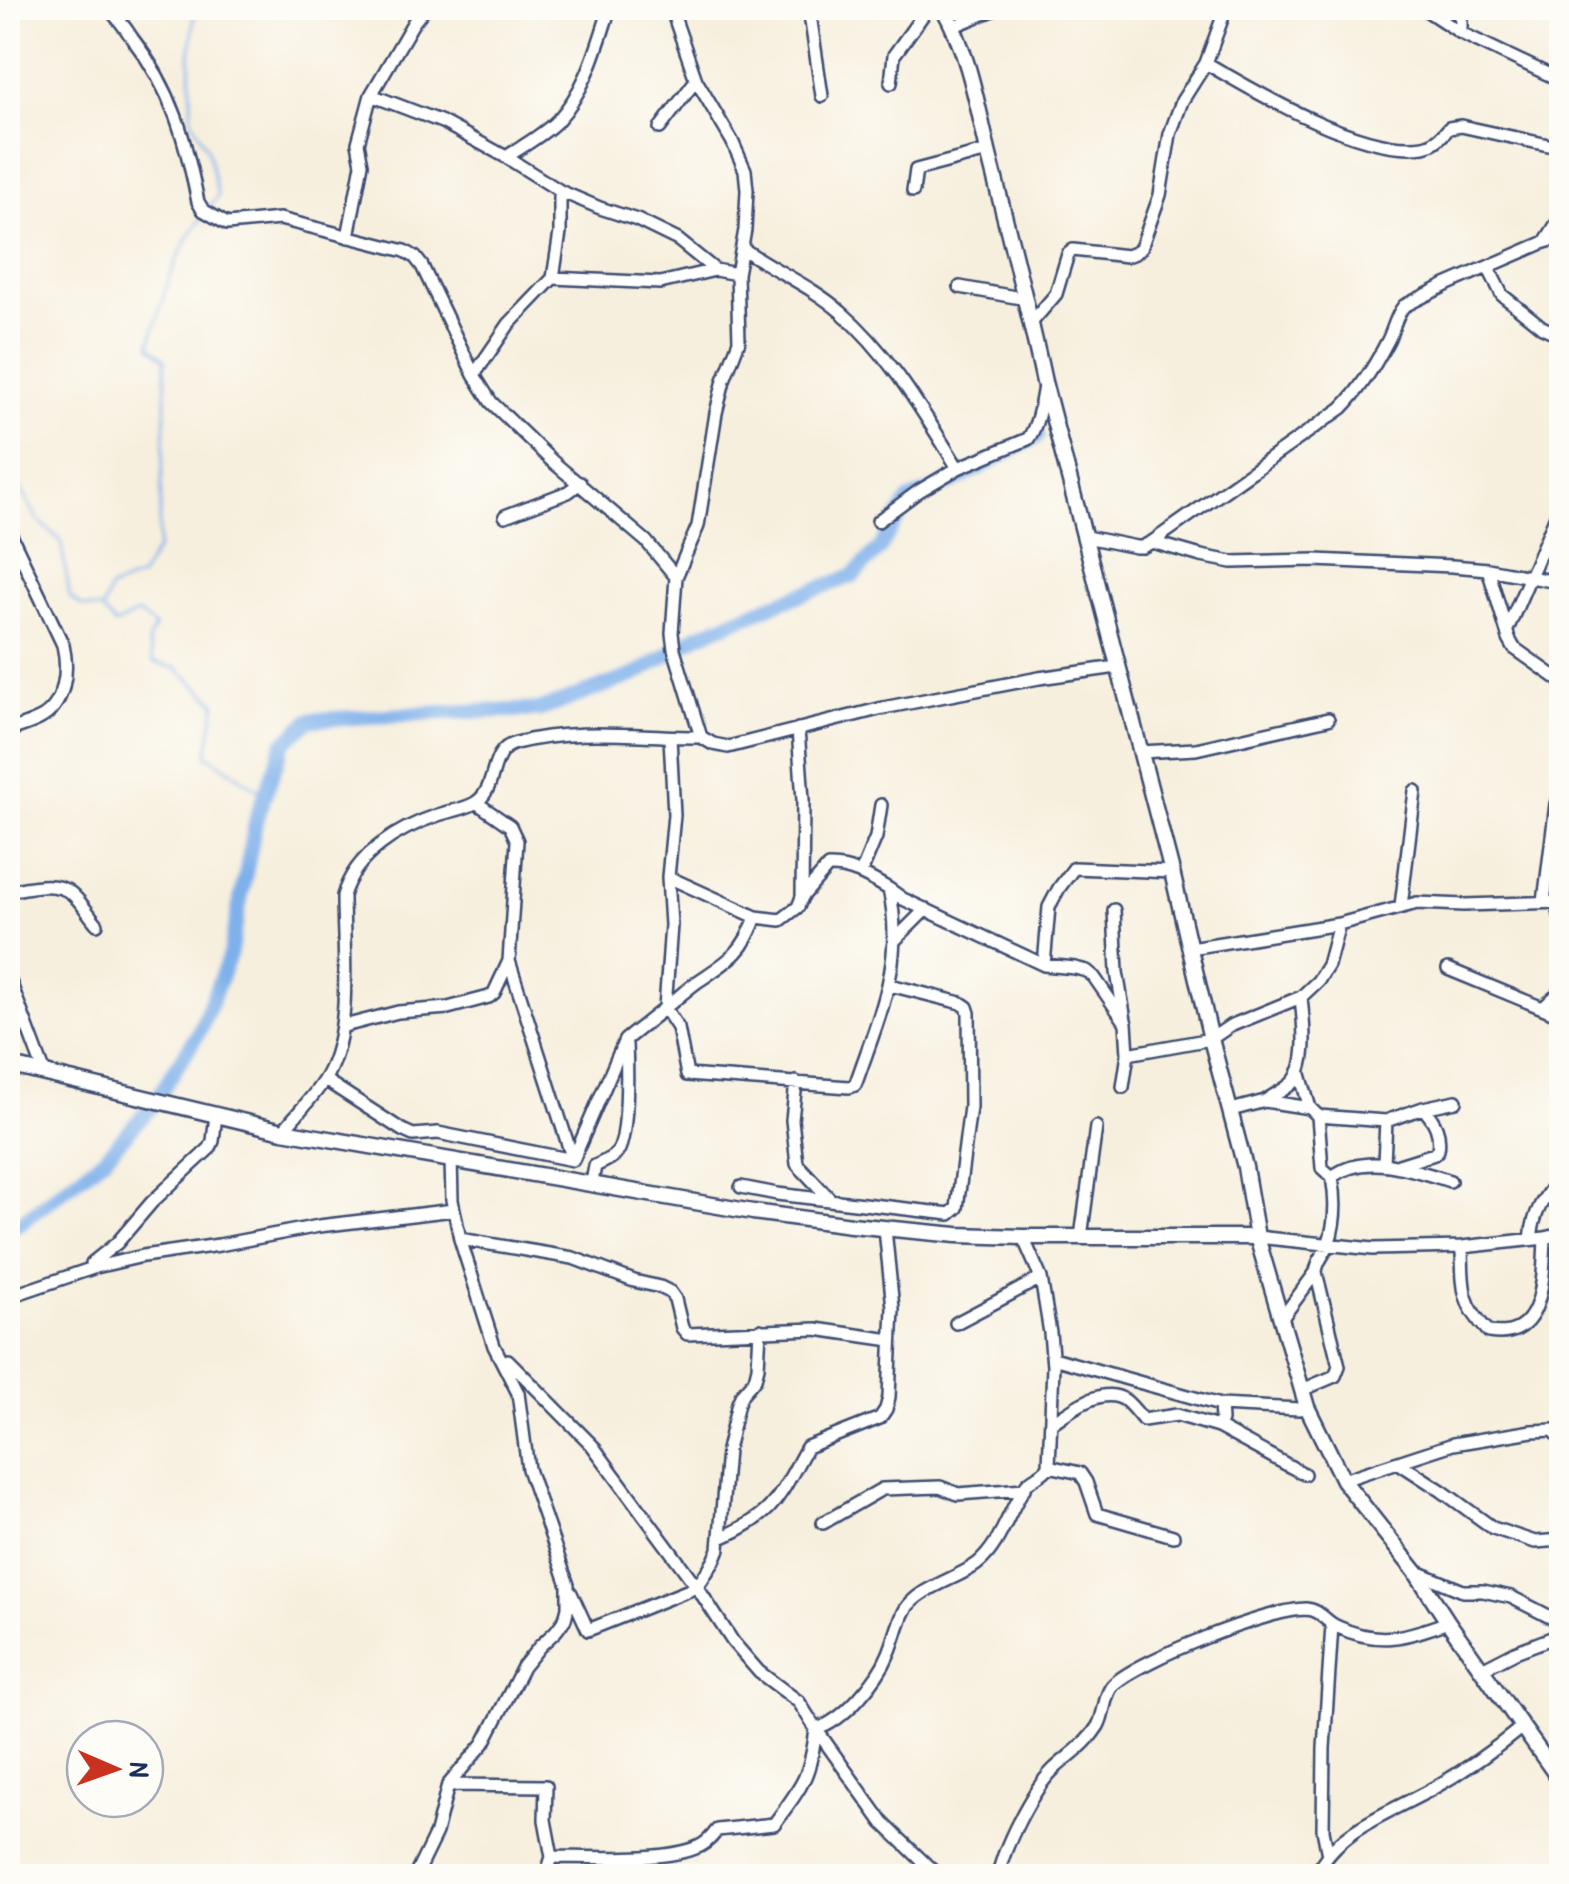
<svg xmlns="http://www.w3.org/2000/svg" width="1569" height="1884" viewBox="0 0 1569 1884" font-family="'Patrick Hand',sans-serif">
  <rect width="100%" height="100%" fill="#fdfcf7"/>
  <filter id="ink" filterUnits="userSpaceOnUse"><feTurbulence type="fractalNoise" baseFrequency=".01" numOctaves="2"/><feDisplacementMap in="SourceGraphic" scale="20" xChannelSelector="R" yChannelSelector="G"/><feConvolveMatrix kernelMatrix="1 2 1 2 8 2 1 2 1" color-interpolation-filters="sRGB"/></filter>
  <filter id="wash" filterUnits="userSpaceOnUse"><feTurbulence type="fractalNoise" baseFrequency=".0048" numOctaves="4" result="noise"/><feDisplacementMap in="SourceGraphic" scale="40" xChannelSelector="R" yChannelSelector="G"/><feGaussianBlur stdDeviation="2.25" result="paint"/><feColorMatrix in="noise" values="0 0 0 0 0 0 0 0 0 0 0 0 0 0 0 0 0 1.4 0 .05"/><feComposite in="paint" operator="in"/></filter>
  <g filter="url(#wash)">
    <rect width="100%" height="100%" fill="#f7efdd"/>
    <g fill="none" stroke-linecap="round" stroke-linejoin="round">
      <path stroke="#7eb0eb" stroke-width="2.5" d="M195,8l-5,49 2,63 15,28 11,48 -8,10
        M203,216c-30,39 -41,83 -53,129l15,14 1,51 -8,138 -18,29 -30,12 -8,21 13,15 23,-12 17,14 -7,14 5,21 25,7 38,34 -9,52 58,39
        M8,456l8,24 22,40 23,21 9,57 12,8 19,4"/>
      <path stroke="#7eb0eb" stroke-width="15" d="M8,1227l12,-4 84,-65 48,-52 47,-74 31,-78 27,-139 27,-72 26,-23 141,-8 89,-2 97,-36 60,-38 75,-31 81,-29 27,-28 28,-47 51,-22 79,-43"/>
    </g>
  </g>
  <g filter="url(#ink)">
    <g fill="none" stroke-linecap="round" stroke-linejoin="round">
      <defs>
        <path id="minor" d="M108,8c9,9 17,19 24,30 41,53 53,100 66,164l5,8 24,14 53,-5 125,32 10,6 7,9 52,109 17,27 61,59 94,80 30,36
          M671,8l25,72 36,61 13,29 2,20 -2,40 -8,44 2,67 -15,39 -8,33 -18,113 -22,51 -4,56 2,16 27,88
          M809,8l13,88
          M1423,8l38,25 101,48
          M954,26l44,-18
          M1461,33v-25
          M1206,63c51,30 157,93 218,83 11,-2 18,-10 25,-18l12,-2 101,22
          M891,83l3,-28 34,-47
          M371,95l71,27 64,35 54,34 40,17 37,12 41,20 37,30 22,4
          M660,128l36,-48
          M506,157c17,-11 37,-22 51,-36 30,-32 40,-74 53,-113
          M913,191l3,-21 72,-19
          M348,237l14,-73 -4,-21 13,-48 42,-72 12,-15
          M1545,242l17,-27
          M742,248c32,23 70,38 99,64 49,42 83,102 117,156l70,-29c10,-14 13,-36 16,-53
          M1488,267l14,28 40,32 20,9
          M553,278l107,5 55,-13
          M960,287l66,12
          M1032,322l24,-28 12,-40 5,-4 54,6 8,-3 6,-5 19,-53 10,-61 12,-33 24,-38 20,-55
          M474,375l35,-51 44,-46 7,-45v-42
          M505,516l63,-24 12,-9
          M878,521l41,-30 39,-23
          M8,529l55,116c6,26 2,61 -24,74 -10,5 -21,8 -31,12
          M1086,537l50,10h6l10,-5 190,-134c18,-18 33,-43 45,-66 7,-12 8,-26 17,-36l44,-22 97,-42 17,-5
          M1152,542l49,14 31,6 83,-2 137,6 36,3 74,14
          M1488,569l21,70 5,9 48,34
          M1507,630l55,-128
          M670,737l4,78 -6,62 88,40 25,3 17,-13 4,-10 1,-97 -5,-71
          M1140,752l56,-3 132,-30
          M861,873l15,-36 5,-32
          M668,877l3,48 -6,83c10,-8 21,-18 32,-26 31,-21 46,-28 59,-65
          M889,889l14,10 141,66 31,3 12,3 7,6 32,46 2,31
          M8,891c19,-3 46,-11 63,2 10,8 18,22 26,31
          M1544,902l12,-98 6,-8
          M1557,902l5,22
          M1401,906l14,-115
          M1114,910l3,62 8,48
          M894,941l32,-32
          M1190,948l149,-24 78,-21 47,2 98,-3
          M509,961l64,199
          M1044,965l5,-58 10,-19 15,-20 98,4
          M1448,969l114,47
          M8,976l37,98
          M1544,1007l18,-17
          M344,1026l54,-14 50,-4 41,-11 5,-4 15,-32 8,-120 -7,-15 -33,-23
          M1299,1071l11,37 8,8 4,52 10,9
          M325,1080l77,50 11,5 25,-2 135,27 52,-120 40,-32 13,20 9,47 162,12 6,-2 2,-5c23,-66 48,-120 32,-191 -19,-11 -38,-23 -61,-22l-26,30
          M796,1082l-4,38 5,44 33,35
          M1123,1087l5,-33 83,-15 19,-13 71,-29 17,-16 10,-16 11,-41
          M1265,1101c8,-6 20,-11 27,-18 18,-18 11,-63 9,-86
          M1231,1110l34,-9 45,7
          M1318,1116l68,5 37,-13 33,-7
          M283,1131c14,-18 33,-36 44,-56 26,-48 16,-124 16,-179 12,-42 56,-68 95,-81 12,-4 27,-6 37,-12 24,-14 12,-53 41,-60 61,-16 124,-6 185,-6l12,7 15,3 155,-39 156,-30 78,-11
          M1384,1163l2,-42
          M1399,1165l35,-11 4,-4c3,-17 -3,-29 -15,-42
          M592,1182l3,-16c6,-3 16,-7 21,-12 13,-13 11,-89 10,-110
          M741,1187l36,7 173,20 7,-6 13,-101 -1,-94 -2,-6 -6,-4 -71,-18
          M1081,1237l15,-110
          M1257,1237l116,12 89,-2 83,-9 17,-4
          M460,1239l113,19 61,23 26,6 10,5 5,7 7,29 5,6 129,-5 75,11
          M1531,1239c3,-30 13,-41 31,-65
          M1462,1247c1,38 -2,56 27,85 56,9 54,-54 56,-94
          M92,1263l25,-20 35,-41 58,-54 3,-7 3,-26
          M8,1297l88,-30 47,-11 76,-11 100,-19 135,-16
          M1282,1318l34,-46
          M956,1323l85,-45
          M1053,1358l167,47
          M508,1360l84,85 105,142 36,55 26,30 40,30 17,27 67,94 55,53
          M1302,1390l33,-14 4,-10 -23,-94c1,-13 10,-18 13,-30 7,-21 7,-44 3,-65 34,-26 82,-7 118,4
          M1052,1423c18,-13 52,-39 74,-22 6,5 12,13 17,19l34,-5 41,12 3,-7 -1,-15 80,4 7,-2
          M1218,1427l86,47
          M1399,1463l43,28 51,37 42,14 27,-2
          M1049,1466l31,7 6,9 11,32 76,22
          M1343,1480l110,-36 79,-13 22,-1 8,11
          M823,1523l59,-34 58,-2 18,7 66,-5
          M721,1538c56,-25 57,-40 86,-91l73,-29 6,-9 3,-12 4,-89 -8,-79
          M1415,1571l48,20h20l28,6 51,26
          M571,1593l17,37 109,-43 17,-26 5,-12 8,-99 11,-47 4,-9 13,-15 3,-12 2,-37
          M1482,1669l33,-17 47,-18
          M448,1785l98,1 -1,34 7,37 -6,19
          M1328,1855l-5,-25 1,-82 8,-123
          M552,1857c38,0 115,5 148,-11 8,-4 12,-9 17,-16l57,-6c28,-38 36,-46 42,-95 27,-7 62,-49 73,-76 6,-14 9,-30 16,-43 13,-22 52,-31 72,-46 24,-19 32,-55 49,-79 7,-9 17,-9 23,-19l4,-100 -3,-33 -9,-55 -18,-41
          M415,1876l21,-43 12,-48 36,-42 39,-76 17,-21 16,-15 9,-12 3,-12v-22l-40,-116 -10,-76 -24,-47 -34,-107 -8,-39 -1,-41
          M998,1876c6,-30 34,-86 56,-107 15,-14 33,-25 44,-43 7,-12 6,-33 16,-42 27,-25 155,-75 192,-75 15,1 19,13 32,18 41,19 69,10 110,-5
          M1315,1876c21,-47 75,-63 117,-87 32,-18 62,-39 90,-62"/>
        <path id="tertiary" d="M943,8c26,45 34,97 46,147 19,76 39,151 55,227l128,490 39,167 34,128 12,70 50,170 36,73 72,91 33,51 114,161
          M8,1065l275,66 470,81 98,13 106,10 66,2h234"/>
      </defs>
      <use href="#minor" stroke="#3c4c71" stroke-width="16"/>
      <use href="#tertiary" stroke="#3c4c71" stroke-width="19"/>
      <use href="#minor" stroke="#fff" stroke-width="11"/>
      <use href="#tertiary" stroke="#fff" stroke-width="14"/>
    </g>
  </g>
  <rect width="1569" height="1884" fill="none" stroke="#fdfcf7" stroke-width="40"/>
  <g transform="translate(115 1769) rotate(92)"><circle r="48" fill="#fdfcf7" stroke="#a3aaba" stroke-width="2.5"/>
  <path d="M0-8L18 38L0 25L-18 38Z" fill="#c8321e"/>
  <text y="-15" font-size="28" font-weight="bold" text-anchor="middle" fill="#1b2f5e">N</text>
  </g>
</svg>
